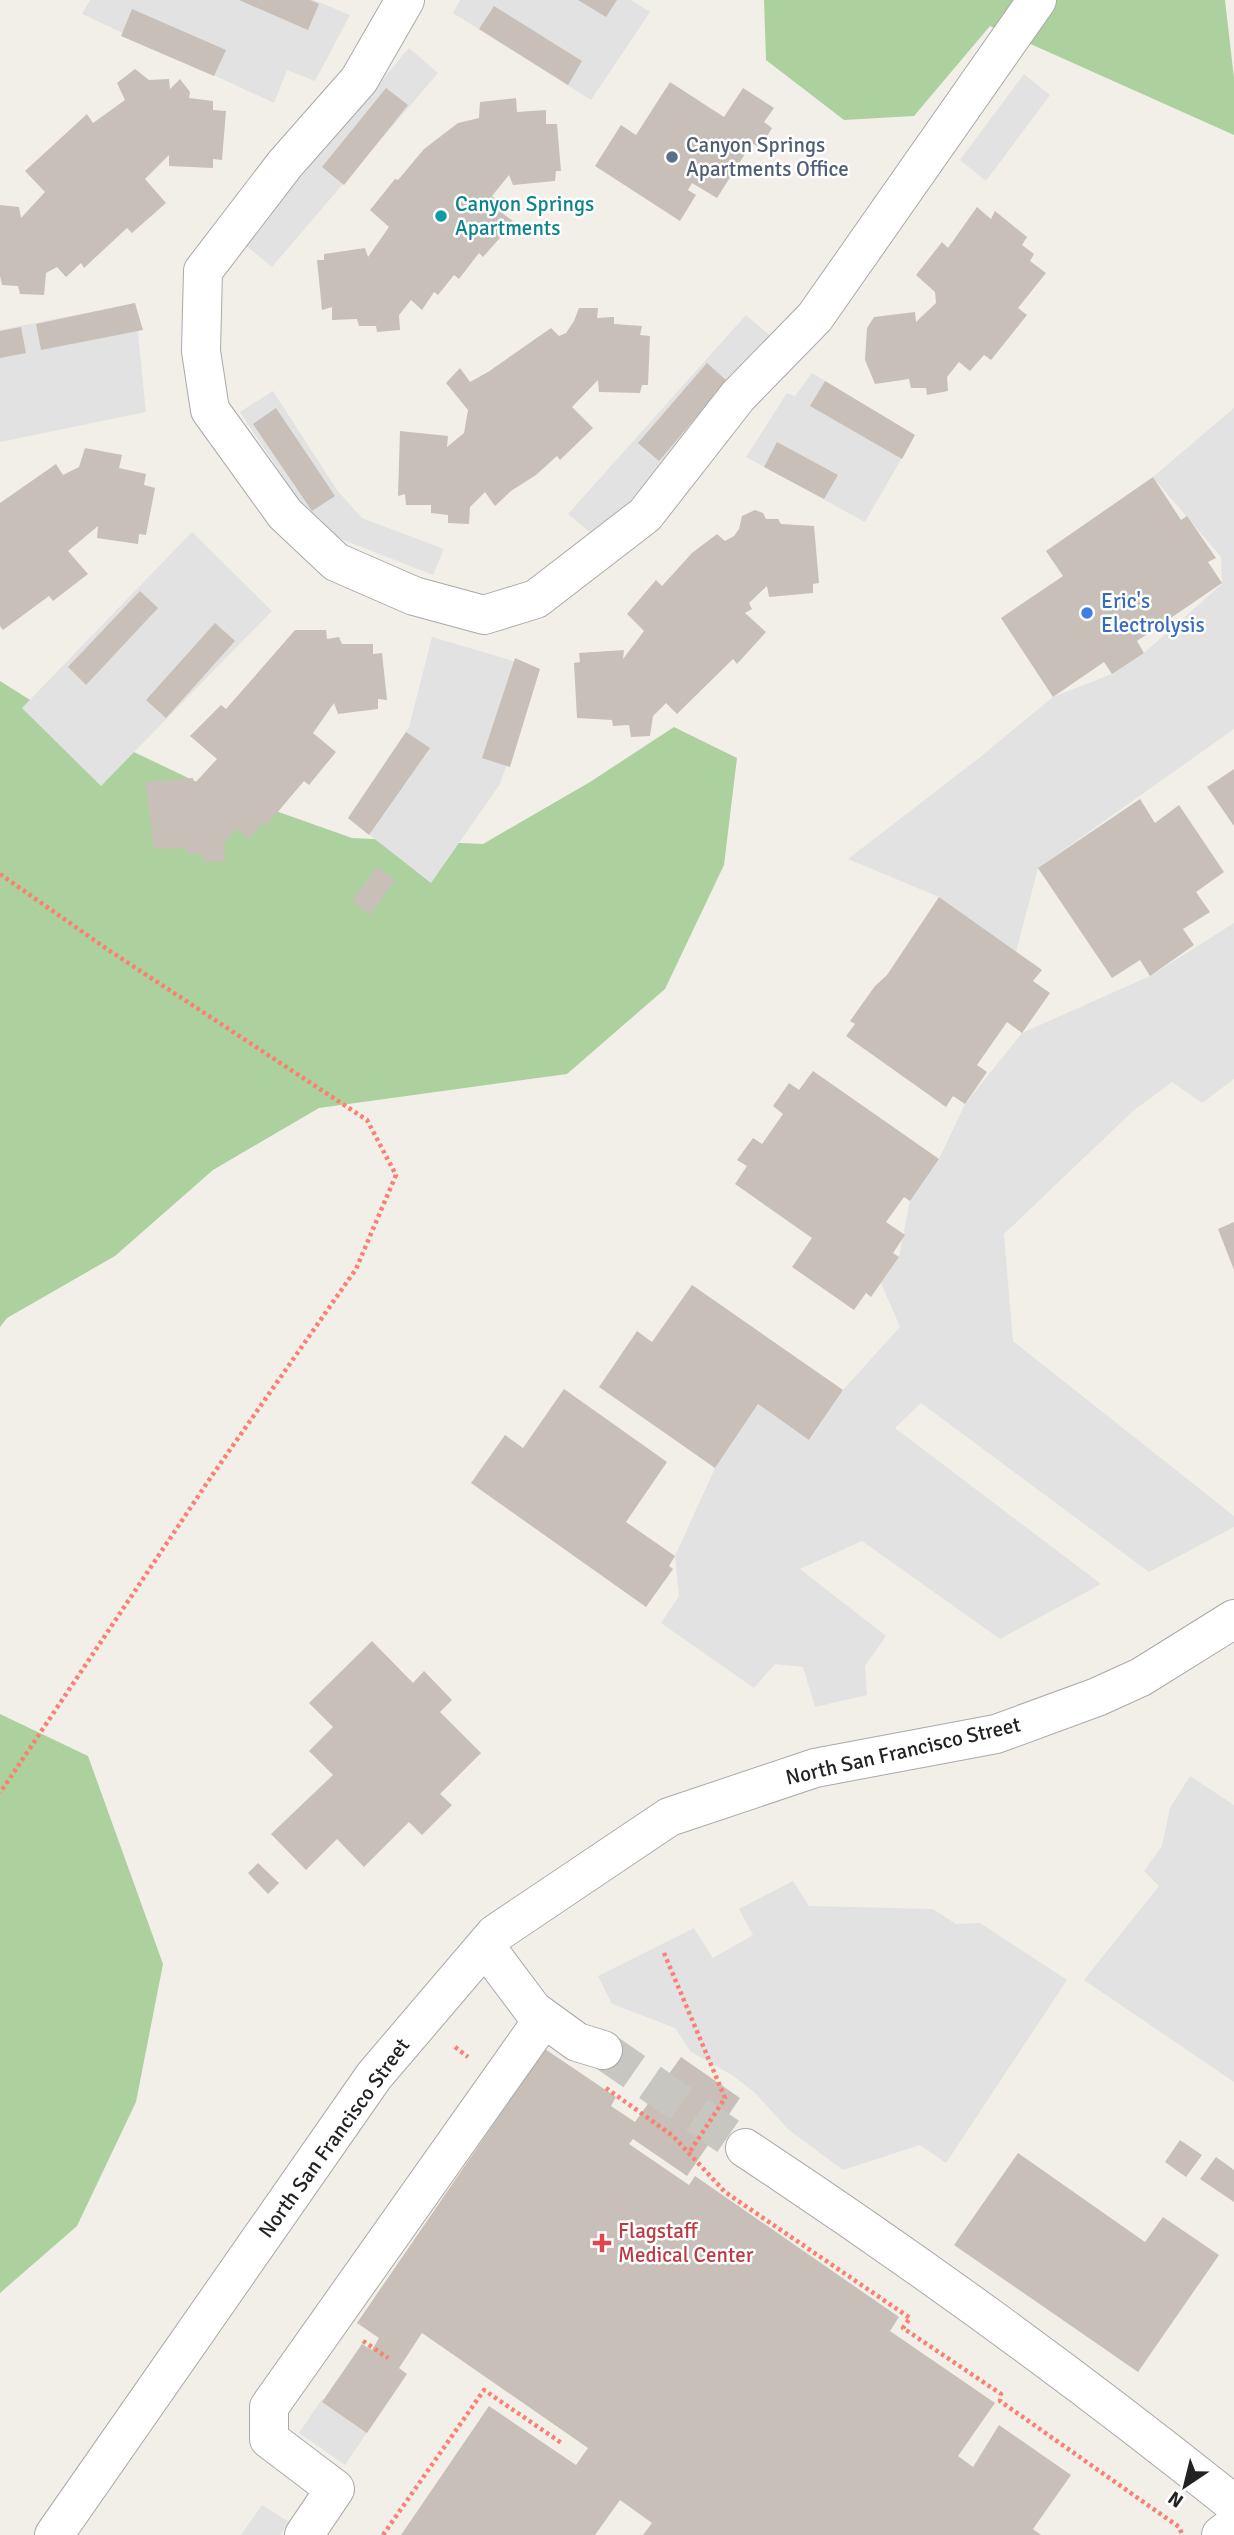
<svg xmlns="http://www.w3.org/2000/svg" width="1234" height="2535" viewBox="0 0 1234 2535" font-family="Signika,sans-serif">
  <rect width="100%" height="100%" fill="#f2efe9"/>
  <path fill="#add19e" d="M764,0h461l9,78v57l-244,-109 -76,90 -70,4 -78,-60z
    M0,681l46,29 157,75 149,53 131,6 107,-62 84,-55 63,31 -13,107 -59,124 -98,85 -248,34 -106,62 -98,86 -108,62 -7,9z
    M0,1714l88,42 75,208 -27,138 -59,124 -77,67z"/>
  <path fill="#e2e2e2" d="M90,0h224l36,15 -35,66 -28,-11 -13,33 -192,-89z
    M460,0h171l19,12 -59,88 -138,-87z
    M409,48l29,25 -166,194 -28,-23z
    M1024,74l26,21 -64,86 -26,-21z
    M135,303l11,109 -146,30v-112z
    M746,315l28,24 -177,199 -29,-24z
    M812,373l103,62 -50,87 -119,-65 41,-64 8,3z
    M273,391l64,99 25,28 82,31 -11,26 -102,-40 -22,-19 -69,-104z
    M1234,408v321l-196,139 -22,84 -77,-55 -91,-38 131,-101 74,-61 59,-23 32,-21 78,-69 -1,-27 -68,-80z
    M192,532l80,79 -171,175 -79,-78z
    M432,637l108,32 -40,115 -69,99 -83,-65 61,-91z
    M1234,923v156l-32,24 -30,-21 -39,29 -129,123 9,107 221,175v11l-85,45 -228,-169 -26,25 206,156 -101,55 -138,-98 -62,28 86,67 -21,30 2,29 -52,12 -12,-40 -28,-3 -21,24 -93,-65 18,-27 -4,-40 40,-88 43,-64 52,36 33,-50 57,-63 -19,-44 18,-26 11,-56 29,-42 26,-55 57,-71 128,-57z
    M1190,1776l44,29v277l-150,-102 75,-94 -15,-15 18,-25 8,-38z
    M793,1881l16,25 124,3 23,15 24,-1 87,57 -121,183 -26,-18 -77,25 -54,-40 -35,-38 -22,-17 -41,-23 -16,-24 -63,-24 -14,-28 96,-48 19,30 40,-23 -14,-26z
    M322,2399l46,32 -23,34 -46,-32z
    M262,2505l27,17 -9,13h-39z"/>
  <path fill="#c7bfb8" d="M239,0h71l9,4 -11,26z
    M578,0h39l-11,17z
    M494,6l88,55 -14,24 -89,-56z
    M132,9l94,41 -12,26 -93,-40z
    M135,69l14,11 20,-1 1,10 10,-10 10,13 -1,6 24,3v9l13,1 -4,49 -9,-1v9l-44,-2v-11l-24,24 21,24 -34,30 -5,-5 -43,40 -3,-5 -15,14 -9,-10 -11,6 -2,22 -24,-1 -2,-8 -16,-1 -2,-9v-71l19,2 2,11 24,-26 -20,-21 62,-57 6,9 32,-23 -8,-17z
    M670,82l54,35 19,-29 31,20 -10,14 8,6 -12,20 -8,-5 -35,55 -25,-15 -4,7 8,5 -16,26 -85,-55 26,-41 15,10z
    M386,88l22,17 -64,80 -22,-18z
    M516,98l1,14 29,-2v14h11l4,47h-5l-1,10 -42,4 -4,-10 -17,21 4,4 -4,5 22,17 -31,35 -4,-4 -20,26 -5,-4 -16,20 -4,-3 -12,18 -11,-10 -12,15 1,15 -23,2 -1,-6h-17l-2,-7 -25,1v-13l-10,3 -5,-50h7v-6l41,-6 3,9 21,-30 -19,-17 25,-31 3,1 26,-31 34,-26 21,-5 1,-16z
    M977,207l14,12 4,-8 32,26 -5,8 12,9 -4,7 16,12 -28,35 9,7 -36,45 -7,-5 -14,16 -11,-9 -12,15 1,14 -21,4 -1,-7h-15l-2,-9 -34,5 -10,-24 2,-32 7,-11 41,-5 1,10 20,-19 -1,-11 -19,-17 26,-33 6,6z
    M135,303l8,27 -102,20 -5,-26z
    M579,308h19l-1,10 17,-1v7l28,2 -2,9 10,1 -2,49h-6l-2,8 -41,-1 -1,-12 -26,27 21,21 -33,32 -3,-4 -21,19 -25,16 -16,15 -10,-14 -15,15 -1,17 -21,-1v-8l-17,-2v-8h-25l-1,-11 -7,2 2,-65 48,5 -1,11 17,-14 4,-23 -22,-27 14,-15 10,14 18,-10 63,-44 8,8 7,-3 8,-12z
    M21,327l5,26 -26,5v-27z
    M707,363l20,18 -68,80 -21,-18z
    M825,381l90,54 -13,24 -92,-53z
    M276,408l59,88 -23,15 -59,-87z
    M777,442l61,33 -14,24 -60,-32z
    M85,448l37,7 -3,13 27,6 -2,11 11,3 -9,47 -7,-1 -1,10 -41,-6 1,-12 -30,25 20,23 -35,27 -4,-5 -46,34 -3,-4v-123l56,-39 7,11 16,-8z
    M1153,477l28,43 6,-4 29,42 -8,4 14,21 -85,58 7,12 -32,21 -8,-12 -51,35 -52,-79 62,-42 -17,-25z
    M755,510l8,3 3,6h12l3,5 33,2 5,57 -6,1v9l-44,4 -2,-11 -18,17 3,6 -7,4 21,19 -29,32 -4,-5 -56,55 -11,-11 -13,13 -3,20 -19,1 -2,-12 -16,1 -1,-6 -35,-2 -3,-55 6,-1 -1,-9 45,-3 -1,9 21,-28 -17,-17 29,-34 6,6 30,-33 25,-19 8,7 9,-5 5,-7 3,-13z
    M140,591l18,17 -72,77 -18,-18z
    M215,623l20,18 -69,77 -20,-18z
    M295,630h31l1,9 12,-2 3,7h31v10l9,-1 5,47 -9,-1v10l-40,5 -4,-11 -21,30 23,19 -27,33 -5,-4 -38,45 -4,-3 -13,16 -13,-10 -12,14 1,18 -21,1 -1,-8h-15l-2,-6 -32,1 -9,-67 48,-4 1,6 23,-25 -27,-23 31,-31 5,4z
    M515,658l25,11 -30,98 -28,-9z
    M406,732l24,16 -61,87 -21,-17z
    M1234,769v57l-27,-39z
    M1140,799l15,24 24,-18 45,67 -28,20 14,20 -27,17 11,16 -44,31 -10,-16 -28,18 -74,-110z
    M377,867l18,13 -25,35 -18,-14z
    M939,897l103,73 -9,11 17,12 -28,40 -15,-11 -30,43 10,7 -22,32 -12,-8 -7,11 -100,-71 9,-12 -5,-3 25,-35 12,-11z
    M813,1071l126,88 -29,42 -6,-4 -18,25 19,13 -12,18 6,4 -28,40 -5,-4 -12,17 -62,-43 20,-29 -77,-54 12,-18 -10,-6 16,-22 9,6 21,-30 -10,-8 16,-23 10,7z
    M1234,1222v48l-16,-41z
    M692,1285l151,105 -34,50 -51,-36 -43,64 -116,-81 38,-56 15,11z
    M564,1389l103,73 -41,60 49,34 -6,10 4,3 -27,38 -175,-124 34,-48 18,13z
    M372,1641l41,42 11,-12 28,29 -12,12 41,41 -41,41 12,11 -30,30 -13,-13 -45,45 -27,-28 -31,31 -35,-36 62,-59 -24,-24 24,-24 -24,-24z
    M258,1863l21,20 -11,11 -20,-21z
    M545,2049l71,48 -5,9 24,16 46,-65 59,41 -53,78 -54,-37 -4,5 60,41 6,-9 204,141 -9,14 105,72 -37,53 15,11 26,-42 72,50 -38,54 8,6h-398l9,-12 -32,-23 -25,35h-194l88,-129 87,59 12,-17 -166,-115 -23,35 8,6 -40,59 -45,-31 40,-58 10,6 7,-12 -22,-15z
    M1180,2140l22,15 -16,22 -21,-15z
    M1018,2153l127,89 18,-25 56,38 -81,117 -184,-127z
    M1216,2157l18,13v32l-34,-23z"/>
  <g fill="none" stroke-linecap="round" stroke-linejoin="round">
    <path stroke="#c8c6c1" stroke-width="38" stroke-dasharray="38 19" stroke-linecap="butt" d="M603,2050l142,98"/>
    <defs>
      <path id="minor" d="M405,0l-46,80 -74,84 -82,107 -2,80 9,59 75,104 51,48 78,34 70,19 52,-16 109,-84 93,-119 77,-79 222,-317
        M485,1946l48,64 44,32 26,8
        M745,2148c168,111 332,230 489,356
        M54,2535l320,-459 121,-142 174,-117 146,-49 181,-34 101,-37 44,-20 93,-58
        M304,2535l31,-46 -66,-50v-32l275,-389
        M1221,2535l13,-10"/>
    </defs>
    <use href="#minor" stroke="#a9a9a9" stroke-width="40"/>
    <path stroke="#fa8072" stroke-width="4.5" stroke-dasharray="3.5 3.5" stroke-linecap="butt" d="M0,874l107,75 260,171 29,55 -40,94 -145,208 -211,316
      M664,1953l61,145 -36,55
      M455,2047l13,10
      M606,2088l67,48 52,56 185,126 -7,10 98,66 -1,7 179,126 3,7
      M363,2341l25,17
      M383,2535l101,-145 79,54"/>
    <use href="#minor" stroke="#fff" stroke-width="38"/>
  </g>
  <circle fill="#5c6f8a" stroke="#fff" stroke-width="2.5" cx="672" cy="157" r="7"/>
  <circle fill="#0f9aa8" stroke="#fff" stroke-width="2.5" cx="441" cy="216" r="7"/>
  <circle fill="#3f7fe0" stroke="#fff" stroke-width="2.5" cx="1087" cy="613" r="7"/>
  <path fill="#e0444e" stroke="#fff" stroke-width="2.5" d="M598.5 2232.5h7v7h7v7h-7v7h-7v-7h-7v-7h7z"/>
  <g text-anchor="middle" stroke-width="5" stroke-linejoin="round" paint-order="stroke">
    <g font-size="21" fill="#4e5e75" stroke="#fff" text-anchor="start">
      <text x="686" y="152">Canyon Springs<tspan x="686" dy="24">Apartments Office</tspan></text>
    </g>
    <g font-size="21" fill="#0d838f" stroke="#fff" text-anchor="start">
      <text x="455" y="211">Canyon Springs<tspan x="455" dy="24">Apartments</tspan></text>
    </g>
    <g font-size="21" fill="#366cbe" stroke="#fff" text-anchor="start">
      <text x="1101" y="608">Eric's<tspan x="1101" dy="24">Electrolysis</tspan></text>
    </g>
    <g font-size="21" fill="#222" stroke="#fff">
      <text transform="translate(903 1751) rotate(-13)" y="7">North San Francisco Street</text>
      <text transform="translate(334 2138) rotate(-54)" y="7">North San Francisco Street</text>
    </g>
    <g font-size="21" fill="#be3a42" stroke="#fff" text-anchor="start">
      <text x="618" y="2238">Flagstaff<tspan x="618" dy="24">Medical Center</tspan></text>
    </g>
  </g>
  <g transform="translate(1185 2486) rotate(215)" stroke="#ffffff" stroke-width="5" paint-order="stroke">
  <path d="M0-5L12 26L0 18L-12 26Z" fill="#222222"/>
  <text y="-10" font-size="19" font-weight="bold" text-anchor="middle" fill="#222222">N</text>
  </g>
</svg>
